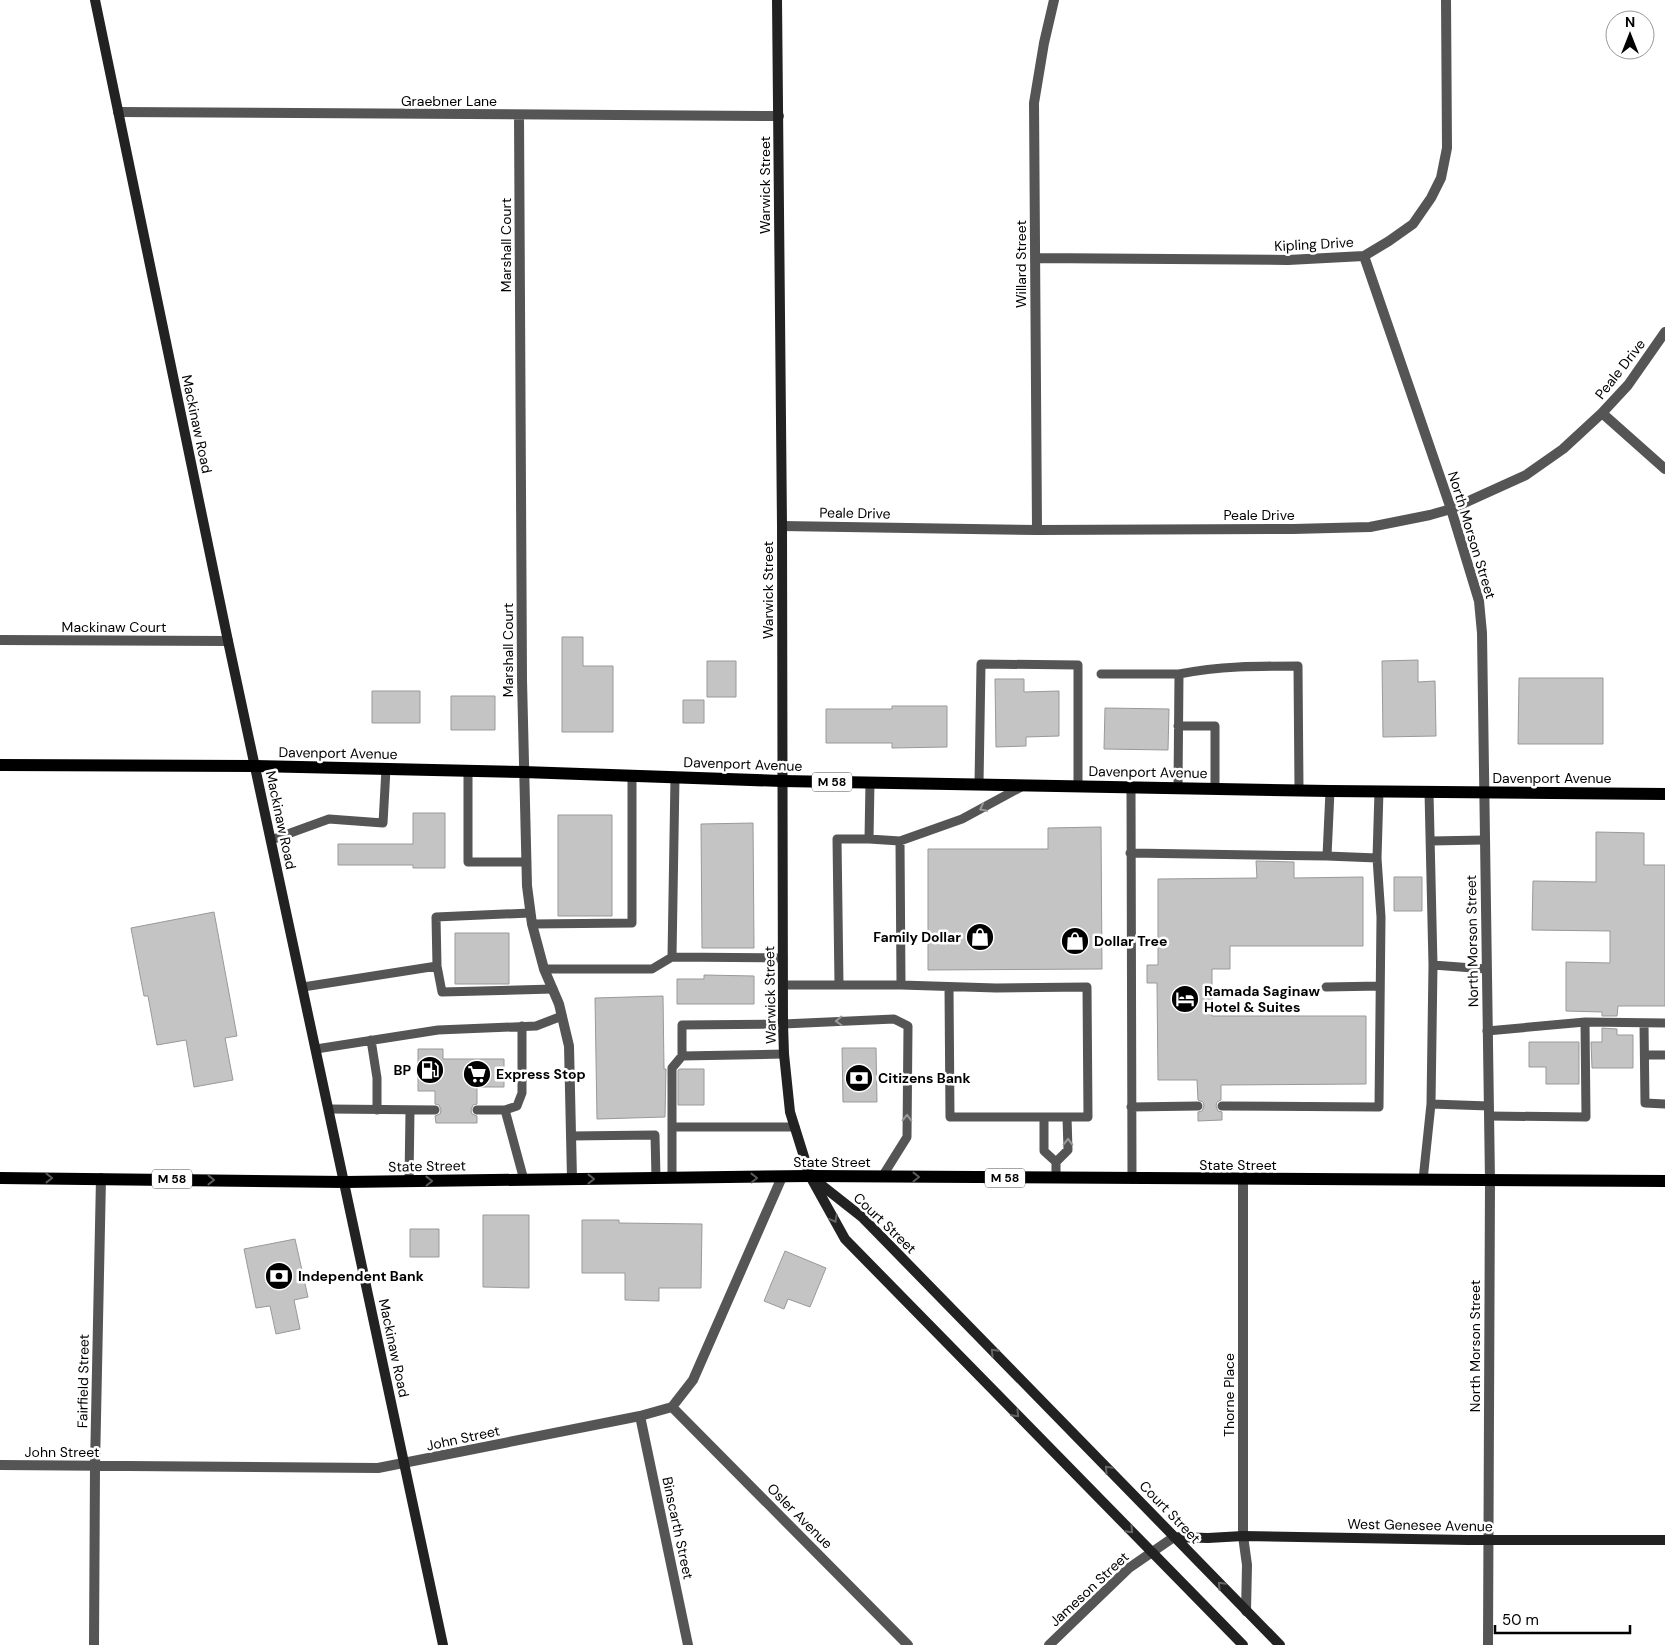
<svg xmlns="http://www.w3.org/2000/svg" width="1665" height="1645" viewBox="0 0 1665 1645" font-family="'DM Sans',sans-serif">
  <rect width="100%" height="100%" fill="#fff"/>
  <path fill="#c4c4c4" stroke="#999" d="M562,637h21v29h30v66h-51z
    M1418,660v22l17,-1 1,55 -53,1 -1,-76z
    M707,661h29v36h-29z
    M1519,678h84v66h-85z
    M995,679h29v13l35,-1v45l-33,1v9l-30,1z
    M372,691h48v32h-48z
    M451,696h44v34h-44z
    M683,700h21v23h-21z
    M892,706h55v41l-55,1v-5h-66v-34h66z
    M1105,708l64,1 -1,41 -64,-1z
    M413,813h32v55h-32v-3h-75v-21h75z
    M558,815h54v101h-54z
    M753,823l1,125h-52l-1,-124z
    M1101,827l1,142 -174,1v-121h120v-21z
    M1596,832l48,1v32h21v141h-47l-1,10h-15v-4l-36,-1v-49l44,1v-32l-78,-1 1,-49 63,1z
    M1256,861l38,1v16l69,-1v69h-133v23h-18v47h154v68l-145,1v15l-4,2 -1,4 2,5 4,1v8l-24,1v-9l4,-1 2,-5 -1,-4 -5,-2 -1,-20h-39l-1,-97h-10v-18h11v-86l99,-1z
    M1394,877h28v34h-28z
    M214,912l23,124 -12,2 8,42 -39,7 -8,-47 -29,5 -9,-49h-4l-13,-68z
    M455,933h54v51h-54z
    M704,975l50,1v28h-77v-25h27z
    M663,996l1,73h2l-1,48 -68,2 -2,-121z
    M1602,1028l15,1v6h16v33h-41l-1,-26h11z
    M1529,1042h50v42h-33v-17h-17z
    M842,1048h34l1,54h-34z
    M418,1049h25v10h61v28h-27v17l-4,1 -2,5 1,4 5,2v7h-41l-1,-7 5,-2 1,-4 -2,-5 -4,-1v-13h-17z
    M680,1069h24v36h-26v-35z
    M483,1215h46v73l-46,-1z
    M582,1220h37v3l83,1 -1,64h-42v13l-34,-1v-27h-43z
    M410,1229h29v28h-29z
    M295,1239l13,58 -14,3 6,29 -24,5 -6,-28 -14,2 -12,-59z
    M785,1251l41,17 -16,39 -22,-8 -4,10 -20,-8z"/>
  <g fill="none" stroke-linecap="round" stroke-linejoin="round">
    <path stroke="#555" stroke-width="9" d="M1101,674h78l-1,114
      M1179,674c41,-8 77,-8 119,-8l1,124
      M1178,726h37v62
      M468,771v91h58
      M675,777l-3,180 111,1
      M979,784l2,-120 97,1v121
      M1131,787l1,392
      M1429,792l4,173 53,4
      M271,840l58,-21 54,4 3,-54
      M900,841l62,-22 61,-33
      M1431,841l53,-1
      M1130,853l197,3 50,2
      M1327,856l3,-65
      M532,924l100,-1v-148
      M437,966l5,26 111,-3
      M544,969h108l20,-12
      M783,985h56l-2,-146h32l1,-57
      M839,985h62l-1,-144 -31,-2
      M901,985l95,3 91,-1 1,130h-138l-1,-130
      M303,987l134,-21 -1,-49 94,-4
      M1326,987l54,-1
      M1585,1022l80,1
      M1644,1024l1,79 20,1
      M1487,1031l98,-9 1,95 -97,-1
      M371,1040l6,38v32
      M316,1049l122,-19 98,-4 26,-10
      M784,1054l-102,2v-31l101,-1 111,-5 14,7 -1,111 -25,40
      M1645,1055h20
      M1431,1104l58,2
      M1222,1106l157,1 2,-190 -4,-59 2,-67
      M1131,1107l67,-1
      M329,1109l106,1
      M477,1110h28l12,-4 5,-13v-67
      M505,1110l19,70
      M1044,1117v34l12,11v16
      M672,1127v-59l10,-12
      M571,1136l84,-1 1,43
      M1056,1162l12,-12 -1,-33
      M672,1178v-51h123
      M1423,1180l8,-76 2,-139
      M409,1181l1,-71"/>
    <path stroke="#555" stroke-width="10" d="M118,112l661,4
      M519,115l3,565 5,206 5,38 12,45 15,35 10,42 3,133
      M1364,256l87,253 28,92 3,32 8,548 -2,464
      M1035,258l253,2 76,-4 25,-15 24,-17 18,-26 10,-20 6,-30 -1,-148
      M1602,413l63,56
      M782,526l255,4 256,-1 77,-2 60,-12 21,-6 75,-34 37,-26 39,-36 26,-28 37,-53
      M1037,530l-3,-427 10,-60 10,-43
      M0,640l228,1
      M1243,1180v356l4,29 -1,46
      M672,1407l236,238
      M640,1416l48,229
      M0,1465l378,3 262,-52 32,-9 21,-27 89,-203
      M94,1645l1,-179 6,-288
      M1049,1645l80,-77 45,-31"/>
    <path stroke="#222" stroke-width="10" d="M95,0l133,641 215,1004
      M777,0l5,526 1,498 1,30 6,58 20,64 35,63 398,406
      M815,1180l47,37 418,428
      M1174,1537l34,1 35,-2 225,4h197"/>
    <path stroke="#000" stroke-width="12" d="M0,765l255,1 268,6 259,9 548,10 335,3
      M0,1178l345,4 465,-6 855,5"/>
  </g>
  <defs><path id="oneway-chevron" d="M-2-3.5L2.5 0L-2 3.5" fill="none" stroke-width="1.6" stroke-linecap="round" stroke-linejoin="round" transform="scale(1.25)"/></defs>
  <g stroke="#999">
    <use href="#oneway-chevron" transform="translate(983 808) rotate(152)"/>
    <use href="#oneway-chevron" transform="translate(839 1021) rotate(178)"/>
    <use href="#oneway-chevron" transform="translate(907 1118) rotate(-89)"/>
    <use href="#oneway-chevron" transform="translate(1068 1142) rotate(-89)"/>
  </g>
  <g stroke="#595959">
    <use href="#oneway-chevron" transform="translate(916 1177)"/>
    <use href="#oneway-chevron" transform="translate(49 1178)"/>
    <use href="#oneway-chevron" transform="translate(754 1178) rotate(-1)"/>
    <use href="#oneway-chevron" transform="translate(591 1179)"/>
    <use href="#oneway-chevron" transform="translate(211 1180) rotate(1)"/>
    <use href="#oneway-chevron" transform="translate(429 1181) rotate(-1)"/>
  </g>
  <g stroke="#646464">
    <use href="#oneway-chevron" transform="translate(834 1219) rotate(61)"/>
    <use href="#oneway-chevron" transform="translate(994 1352) rotate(-134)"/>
    <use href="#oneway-chevron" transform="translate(1016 1414) rotate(46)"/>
    <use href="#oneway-chevron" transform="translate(1108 1469) rotate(-134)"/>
    <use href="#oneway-chevron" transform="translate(1130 1530) rotate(46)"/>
    <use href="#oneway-chevron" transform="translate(1221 1585) rotate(-134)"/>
  </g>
  <defs>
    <symbol id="shop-disc" viewBox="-11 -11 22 22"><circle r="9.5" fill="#000" stroke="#fff"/><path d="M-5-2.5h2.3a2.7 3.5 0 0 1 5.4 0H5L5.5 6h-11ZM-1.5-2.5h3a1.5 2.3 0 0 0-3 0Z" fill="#fff"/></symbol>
    <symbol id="hotel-disc" viewBox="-11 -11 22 22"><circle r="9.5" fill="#000" stroke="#fff"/><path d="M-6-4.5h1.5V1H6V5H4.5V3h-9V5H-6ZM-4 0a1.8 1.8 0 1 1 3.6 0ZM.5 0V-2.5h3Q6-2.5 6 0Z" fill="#fff"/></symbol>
    <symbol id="fuel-disc" viewBox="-11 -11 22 22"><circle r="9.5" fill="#000" stroke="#fff"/><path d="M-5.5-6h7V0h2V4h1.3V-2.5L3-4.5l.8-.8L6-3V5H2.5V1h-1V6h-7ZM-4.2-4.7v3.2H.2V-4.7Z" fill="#fff"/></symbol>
    <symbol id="supermarket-disc" viewBox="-11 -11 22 22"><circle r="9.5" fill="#000" stroke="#fff"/><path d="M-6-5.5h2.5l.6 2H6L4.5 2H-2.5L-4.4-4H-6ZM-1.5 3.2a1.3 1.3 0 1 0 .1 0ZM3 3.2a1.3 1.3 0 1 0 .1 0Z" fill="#fff"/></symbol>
    <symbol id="bank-disc" viewBox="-11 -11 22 22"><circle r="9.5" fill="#000" stroke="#fff"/><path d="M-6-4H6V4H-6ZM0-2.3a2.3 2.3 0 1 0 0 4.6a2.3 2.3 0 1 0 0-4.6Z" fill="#fff"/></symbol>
  </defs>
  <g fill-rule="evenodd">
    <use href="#shop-disc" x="964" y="921" width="32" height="32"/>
    <use href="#shop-disc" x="1059" y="925" width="32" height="32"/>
    <use href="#hotel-disc" x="1169" y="983" width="32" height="32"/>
    <use href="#fuel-disc" x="414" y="1054" width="32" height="32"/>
    <use href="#supermarket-disc" x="461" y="1058" width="32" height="32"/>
    <use href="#bank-disc" x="843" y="1062" width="32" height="32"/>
    <use href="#bank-disc" x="263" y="1260" width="32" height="32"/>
  </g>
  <g text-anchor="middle" stroke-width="5" stroke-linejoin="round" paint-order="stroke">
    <g fill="#fff" stroke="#4c4c4c" stroke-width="1">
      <rect x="812" y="772.5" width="40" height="19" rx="4"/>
      <rect x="985" y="1168.5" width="40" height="19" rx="4"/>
      <rect x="152" y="1169.5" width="40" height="19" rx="4"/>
    </g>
    <g font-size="12" font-weight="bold" fill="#000">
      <text x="832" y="786">M 58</text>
      <text x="1005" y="1182">M 58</text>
      <text x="172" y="1183">M 58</text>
    </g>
    <g font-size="14" fill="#000" stroke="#fff">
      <text x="449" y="106">Graebner Lane</text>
      <text transform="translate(765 185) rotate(-90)" y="5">Warwick Street</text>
      <text transform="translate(1314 244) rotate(-3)" y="5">Kipling Drive</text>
      <text transform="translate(506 245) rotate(-90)" y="5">Marshall Court</text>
      <text transform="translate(1021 264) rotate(-90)" y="5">Willard Street</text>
      <text transform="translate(1620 369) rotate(-52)" y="5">Peale Drive</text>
      <text transform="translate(197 424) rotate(78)" y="5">Mackinaw Road</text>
      <text transform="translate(855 513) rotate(1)" y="5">Peale Drive</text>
      <text x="1259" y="520">Peale Drive</text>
      <text transform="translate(1472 535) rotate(73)" y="5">North Morson Street</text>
      <text transform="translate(768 590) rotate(-90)" y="5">Warwick Street</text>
      <text x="114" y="632">Mackinaw Court</text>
      <text transform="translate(508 650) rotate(-90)" y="5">Marshall Court</text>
      <text transform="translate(338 753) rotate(1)" y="5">Davenport Avenue</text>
      <text transform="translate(743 764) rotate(2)" y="5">Davenport Avenue</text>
      <text transform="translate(1148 772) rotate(1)" y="5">Davenport Avenue</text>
      <text x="1552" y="783">Davenport Avenue</text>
      <text transform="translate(281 820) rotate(78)" y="5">Mackinaw Road</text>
      <text transform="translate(1472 941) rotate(-91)" y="5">North Morson Street</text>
      <text transform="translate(770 995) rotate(-91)" y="5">Warwick Street</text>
      <text x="832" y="1167">State Street</text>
      <text x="1238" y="1170">State Street</text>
      <text transform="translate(427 1166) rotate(-1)" y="5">State Street</text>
      <text transform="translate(885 1223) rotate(44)" y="5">Court Street</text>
      <text transform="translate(1475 1346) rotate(-90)" y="5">North Morson Street</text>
      <text transform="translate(394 1348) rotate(78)" y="5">Mackinaw Road</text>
      <text transform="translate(83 1381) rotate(-89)" y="5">Fairfield Street</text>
      <text transform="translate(1229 1395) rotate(-90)" y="5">Thorne Place</text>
      <text transform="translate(463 1438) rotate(-12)" y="5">John Street</text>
      <text x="62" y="1457">John Street</text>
      <text transform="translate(1170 1512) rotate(46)" y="5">Court Street</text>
      <text transform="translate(800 1516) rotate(45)" y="5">Osler Avenue</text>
      <text transform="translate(1420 1525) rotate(1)" y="5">West Genesee Avenue</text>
      <text transform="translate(678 1528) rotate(78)" y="5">Binscarth Street</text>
      <text transform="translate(1089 1589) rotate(-43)" y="5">Jameson Street</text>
    </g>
    <g font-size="14" font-weight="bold" fill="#000" stroke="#fff" text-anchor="start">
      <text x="961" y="942" text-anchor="end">Family Dollar</text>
      <text x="1094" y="946">Dollar Tree</text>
      <text x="1204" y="996">Ramada Saginaw<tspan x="1204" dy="16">Hotel &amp; Suites</tspan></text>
      <text x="411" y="1075" text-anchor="end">BP</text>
      <text x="496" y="1079">Express Stop</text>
      <text x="878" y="1083">Citizens Bank</text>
      <text x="298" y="1281">Independent Bank</text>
    </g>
  </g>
  <g transform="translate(1630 35)"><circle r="24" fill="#ffffff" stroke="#999999"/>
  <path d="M0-4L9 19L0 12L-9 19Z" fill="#000000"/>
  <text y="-8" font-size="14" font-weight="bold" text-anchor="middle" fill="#000000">N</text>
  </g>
  <path d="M1495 1625v8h135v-8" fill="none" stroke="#000000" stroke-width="2.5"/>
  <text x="1502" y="1625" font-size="15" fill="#000000" stroke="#ffffff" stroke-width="4" paint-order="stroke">50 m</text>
</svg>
